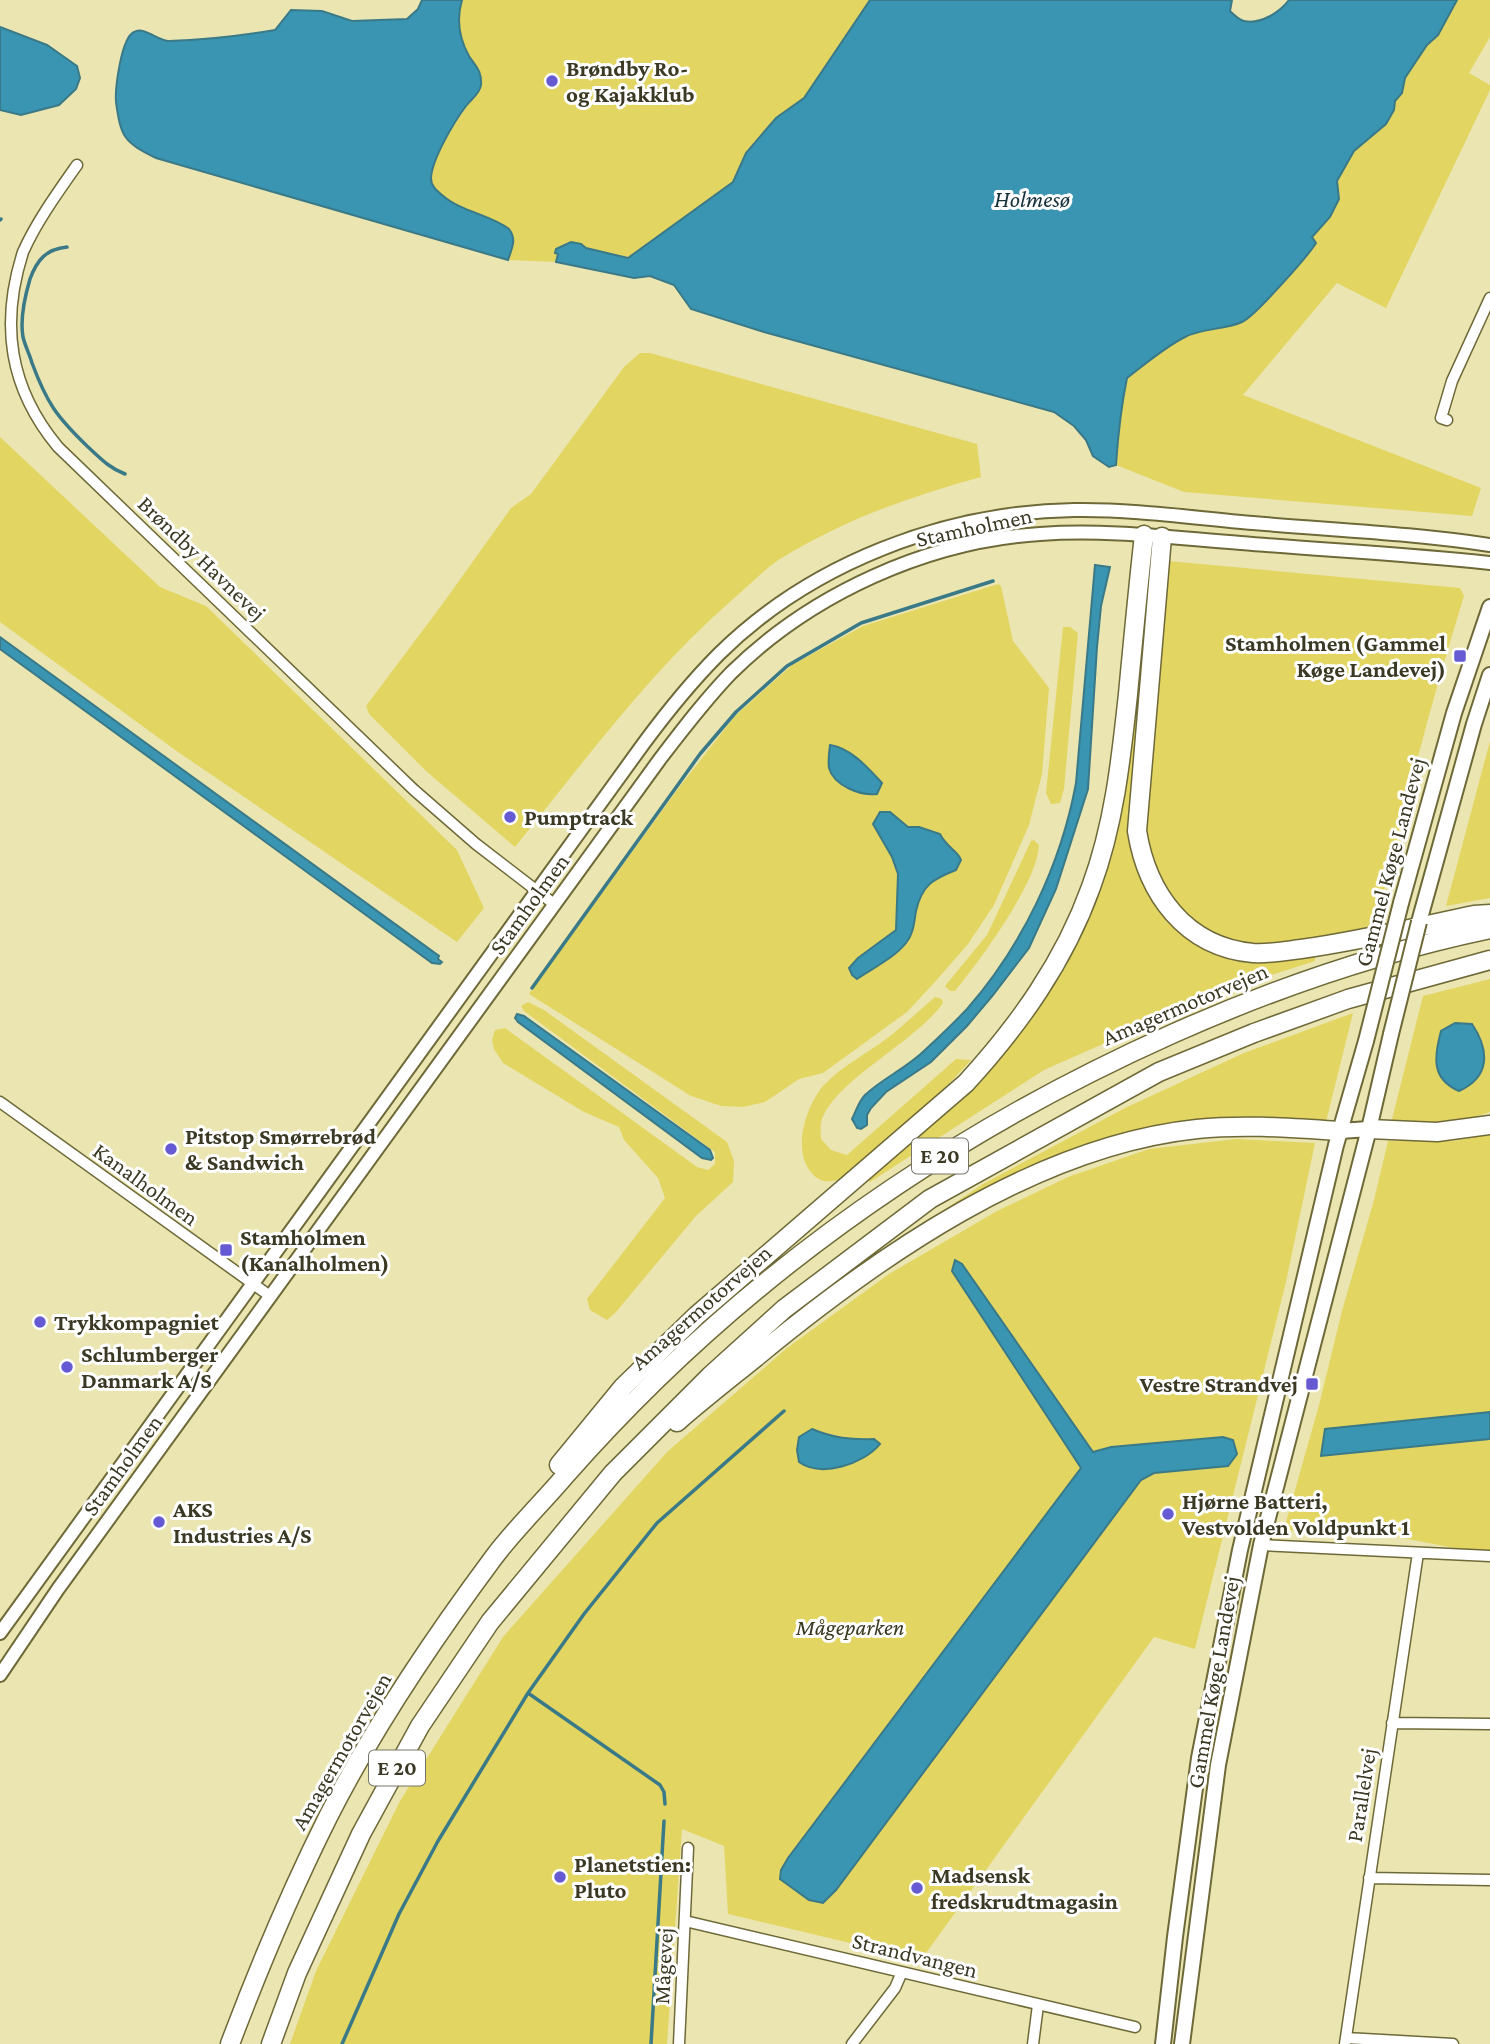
<svg xmlns="http://www.w3.org/2000/svg" width="1490" height="2044" viewBox="0 0 1490 2044" font-family="'Crimson Pro',serif">
  <rect width="100%" height="100%" fill="#ebe6b1"/>
  <path fill="#e2d562" d="M462,0h408l-66,98 -28,20 -30,35 -13,29 -105,77 -42,-11 -5,-4 -21,5 -4,13 -48,-2 6,-19c-15,-9 -76,-43 -82,-55 -8,-21 35,-81 48,-97v-18l-17,-25 -3,-14 -2,-17z
    M1457,0h33v37l-21,36 21,12v5l-104,218 -49,-25 -94,112 238,93 -9,28 -288,-24 -68,-27c2,-30 5,-58 11,-87 18,-14 37,-31 58,-41 17,-9 39,-8 57,-15 13,-6 66,-65 73,-79l-3,-6 18,-20 9,-18 -2,-18 18,-30 32,-27 7,-14 1,-9 7,-8 3,-15 22,-33 11,-10z
    M640,353h10l327,91 4,33c-70,19 -138,43 -201,82 -17,11 -32,28 -48,41 -83,72 -148,162 -217,247l-89,-76 -57,-57 -3,-8 75,-100 70,-98 20,-14 93,-127z
    M0,437l160,150 46,19 251,244 27,58 -27,34 -279,-190 -178,-130z
    M1147,558l4,1 -22,264 6,41 15,34 25,26 30,22 110,9v6l-50,16 -92,36 -129,57 -174,112 -3,-4c41,-36 85,-71 123,-110 59,-60 102,-139 123,-220 10,-39 13,-80 17,-121 6,-56 11,-112 17,-169z
    M1168,561l292,27 4,8c-34,109 -62,220 -89,331 -32,6 -64,13 -96,17 -39,4 -88,-16 -111,-47 -16,-20 -19,-47 -24,-71z
    M998,584l3,2 12,55 36,47 -7,86 -13,51 -35,80 -26,39 -34,39 -27,29 -84,61 -24,6 -34,23 -22,5 -22,-1 -30,-10 -162,-102 148,-204 58,-74 57,-51 71,-39z
    M1063,627h7l8,6 -14,156 -4,14 -9,1 -5,-11z
    M1490,741v157l-44,8z
    M1034,840l5,5c-1,37 -60,117 -84,146h-5l-5,-5 42,-51 44,-94z
    M1490,979v133c-32,11 -64,15 -99,11l32,-127z
    M935,997l7,2 1,4c-28,40 -112,79 -122,120 -1,5 0,11 0,16l10,11 16,5 109,-96 15,1 -36,39 -97,81c-13,3 -20,1 -28,-9 -18,-23 -3,-67 14,-86 20,-21 48,-34 70,-52 14,-12 27,-24 41,-36z
    M528,1002l16,8 183,132 7,19 -1,21 -37,34 -80,96 -9,8 -17,-10 -3,-11 78,-101 -7,-20 -34,-38 -5,-13 -35,-15 -81,-49 -9,-14 -2,-9 3,-10 10,-2 192,139 11,3 7,-6v-12l-191,-141 -3,-5z
    M1353,1013l-27,109 -185,11 -255,116 97,-65 144,-77 117,-54z
    M1490,1134v416l-31,-1 -61,-12 -85,-3 -29,-5 35,-124 23,-94 32,-111 14,-59h65z
    M1236,1139l79,4 -29,139 -91,367 -41,-12 -233,323 -193,-46 -4,-68 -42,-17 -15,215h-377l26,-73 84,-170 103,-164 164,-185 120,-104 102,-74 108,-63 71,-34 81,-28z"/>
  <path fill="#3a95b2" stroke="#3a7987" stroke-width="2" d="M422,0h40c-6,20 -3,38 7,56 7,11 13,15 12,29 -1,9 -10,14 -15,21 -12,16 -34,53 -35,72 0,8 5,12 11,17 19,17 47,19 67,34 8,10 3,19 -1,31l-352,-102c-32,-16 -35,-20 -40,-56 -1,-13 5,-64 18,-70 10,-6 24,9 35,9 35,-1 71,-5 106,-11l16,-20 31,1 30,10 55,-2 11,-10z
    M870,0h362l-2,11c4,4 9,9 14,10 16,4 36,-9 45,-21h168l-19,35 -11,10 -22,33 -3,15 -7,8 -1,9 -8,14 -32,27 -17,30 2,18 -9,18 -18,20 4,6c-8,13 -61,73 -74,79 -18,8 -40,6 -57,15 -20,10 -40,27 -58,41 -6,29 -9,57 -11,87l-7,2 -16,-11 -7,-16 -12,-14 -20,-14 -290,-80 -73,-23 -17,-24 -24,-9 -16,2 -78,-16 2,-8 -3,-1 1,-4 15,-7 10,2 5,4 42,10 105,-76 13,-29 30,-35 28,-20z
    M0,27l47,18 30,21 3,12 -4,11 -17,16 -38,10 -21,-5z
    M1095,565l15,2 -9,39 -4,41 -9,142 -32,100 -27,59 -36,47 -26,31 -36,36 -45,30 -15,16 -4,7v10l-6,4 -4,-1 -5,-9c4,-8 7,-18 13,-24 18,-17 42,-27 60,-45 14,-13 29,-27 42,-41 55,-63 94,-144 109,-226z
    M0,637l439,319 -1,3 4,3 -2,2 -8,-1 -432,-314z
    M830,745c21,3 38,23 52,38l-5,11c-16,2 -43,-8 -48,-26 -1,-7 0,-16 1,-23z
    M880,812h10l18,15h11l21,7c6,13 18,17 21,26l-5,10c-23,9 -34,15 -40,41 -2,11 -2,22 -10,32 -12,15 -33,25 -49,36l-5,-4 -3,-7 9,-10 38,-28 2,-56 -6,-17 -19,-33z
    M517,1014l7,2 186,134 3,8 -2,2 -9,-2 -184,-136 -3,-4z
    M1455,1023l17,1c18,27 18,53 -13,67 -28,-12 -25,-34 -18,-60z
    M955,1260l7,4 131,188 18,-5 112,-10 10,3 4,14 -9,12 -74,7 -13,7 -305,410 -13,13 -14,-3 -29,-21 1,-9 7,-12 293,-390 -129,-197z
    M1490,1412v27l-169,17 4,-27z
    M812,1429c21,9 39,11 62,10l6,5c-16,20 -59,34 -81,18l-2,-12 2,-13z"/>
  <g fill="none" stroke-linecap="round" stroke-linejoin="round">
    <path stroke="#3a7987" stroke-width="3.5" d="M0,220l1,-1
      M67,247c-21,2 -30,13 -37,32 -5,17 -10,41 -7,58 2,9 7,18 9,26 15,40 24,53 55,83 13,12 22,22 38,28
      M532,988l168,-234 36,-42 51,-46 74,-43 132,-42
      M528,1693l132,92 4,7 1,12
      M342,2044l57,-130 39,-73 90,-148 56,-79 73,-91 127,-112
      M651,2044l13,-223"/>
    <defs>
      <path id="minor" d="M77,165c-19,27 -40,56 -54,87 -23,72 -14,136 35,195l356,343 62,54 78,60
        M1447,420l-6,-2 11,-37 38,-83
        M0,1102l270,194
        M1261,1545l229,11
        M1392,1723l98,1
        M1369,1878l121,2
        M685,1921l450,106
        M1346,2038l107,6
        M679,2044l9,-196
        M852,2044l43,-56 7,-16
        M1033,2044l5,-39
        M1345,2044l73,-491"/>
      <path id="tertiary" d="M0,1633l644,-890c23,-31 47,-61 75,-89 92,-91 226,-142 355,-144 59,-1 120,8 179,13 79,7 159,10 237,22
        M0,1675l58,-86 602,-830c23,-30 45,-59 71,-86 80,-79 196,-132 309,-139 67,-5 134,4 201,9 83,7 166,11 249,20"/>
      <path id="secondary" d="M1401,903l53,-190 36,-106
        M1419,922l55,-198 16,-49
        M1340,1131l29,-2
        M1163,2044l12,-107 24,-179 41,-208 96,-405 30,-104
        M1182,2044l36,-279 43,-220 108,-416 22,-95"/>
      <path id="motorway" d="M1162,537l-25,294c10,62 48,116 116,122 17,1 32,-2 48,-4 58,-8 116,-22 173,-34l16,-1
        M1369,1129l68,3 53,-7
        M677,1422c25,-22 52,-43 78,-64 122,-101 280,-212 442,-229 47,-5 96,-1 143,2
        M559,1465l64,-78 73,-71 270,-233c53,-58 98,-121 125,-196 23,-62 30,-127 37,-193 5,-53 10,-106 16,-159
        M230,2044c29,-77 61,-153 98,-227 46,-91 105,-178 166,-260 21,-28 47,-53 70,-80 170,-194 373,-338 608,-443 103,-46 208,-82 318,-105
        M271,2044l26,-71 64,-139 59,-108 70,-104 123,-149 97,-97 74,-67 146,-110 229,-127 95,-39 94,-34 142,-39"/>
    </defs>
    <use href="#minor" stroke="#6e6938" stroke-width="13"/>
    <use href="#tertiary" stroke="#6e6938" stroke-width="16"/>
    <use href="#secondary" stroke="#6e6938" stroke-width="18"/>
    <use href="#motorway" stroke="#6e6938" stroke-width="21"/>
    <use href="#minor" stroke="#fff" stroke-width="10"/>
    <use href="#tertiary" stroke="#fff" stroke-width="12"/>
    <use href="#secondary" stroke="#fff" stroke-width="14"/>
    <use href="#motorway" stroke="#fff" stroke-width="18"/>
    <defs>
      <path id="secondary-bridge" d="M1391,1034l28,-112
        M1366,1041l35,-138"/>
    </defs>
    <use href="#secondary-bridge" stroke="#6e6938" stroke-width="18" stroke-linecap="butt"/>
    <use href="#secondary-bridge" stroke="#fff" stroke-width="14"/>
  </g>
  <g fill="#665ad4" stroke="#fff" stroke-width="2.5">
    <circle cx="552" cy="81" r="7"/>
    <rect x="1453" y="649" width="14" height="14" rx="3.5"/>
    <circle cx="510" cy="817" r="7"/>
    <circle cx="171" cy="1149" r="7"/>
    <rect x="219" y="1243" width="14" height="14" rx="3.5"/>
    <circle cx="40" cy="1322" r="7"/>
    <circle cx="67" cy="1367" r="7"/>
    <rect x="1305" y="1377" width="14" height="14" rx="3.5"/>
    <circle cx="1168" cy="1514" r="7"/>
    <circle cx="159" cy="1522" r="7"/>
    <circle cx="560" cy="1877" r="7"/>
    <circle cx="917" cy="1888" r="7"/>
  </g>
  <g text-anchor="middle" stroke-width="6" stroke-linejoin="round" paint-order="stroke">
    <g fill="#fff" stroke="#767466" stroke-width="2">
      <rect x="912" y="1138.5" width="56" height="35" rx="5"/>
      <rect x="369" y="1750.5" width="56" height="35" rx="5"/>
    </g>
    <g font-size="21" font-weight="bold" fill="#3b3924">
      <text x="940" y="1163">E 20</text>
      <text x="397" y="1775">E 20</text>
    </g>
    <g font-size="23" font-weight="bold" fill="#3b3924" stroke="#fff" text-anchor="start">
      <text x="566" y="76">Brøndby Ro-<tspan x="566" dy="26">og Kajakklub</tspan></text>
      <text x="1446" y="651" text-anchor="end">Stamholmen (Gammel<tspan x="1446" dy="26">Køge Landevej)</tspan></text>
      <text x="524" y="825">Pumptrack</text>
      <text x="185" y="1144">Pitstop Smørrebrød<tspan x="185" dy="26">&amp; Sandwich</tspan></text>
      <text x="240" y="1245">Stamholmen<tspan x="240" dy="26">(Kanalholmen)</tspan></text>
      <text x="54" y="1330">Trykkompagniet</text>
      <text x="81" y="1362">Schlumberger<tspan x="81" dy="26">Danmark A/S</tspan></text>
      <text x="1298" y="1392" text-anchor="end">Vestre Strandvej</text>
      <text x="1182" y="1509">Hjørne Batteri,<tspan x="1182" dy="26">Vestvolden Voldpunkt 1</tspan></text>
      <text x="173" y="1517">AKS<tspan x="173" dy="26">Industries A/S</tspan></text>
      <text x="574" y="1872">Planetstien:<tspan x="574" dy="26">Pluto</tspan></text>
      <text x="931" y="1883">Madsensk<tspan x="931" dy="26">fredskrudtmagasin</tspan></text>
    </g>
    <g font-size="23" fill="#3b3924" stroke="#fff">
      <text transform="translate(974 527) rotate(-12)" y="8">Stamholmen</text>
      <text transform="translate(202 558) rotate(44)" y="8">Brøndby Havnevej</text>
      <text transform="translate(1390 862) rotate(-75)" y="8">Gammel Køge Landevej</text>
      <text transform="translate(529 904) rotate(-54)" y="8">Stamholmen</text>
      <text transform="translate(1185 1004) rotate(-23)" y="8">Amagermotorvejen</text>
      <text transform="translate(146 1184) rotate(36)" y="8">Kanalholmen</text>
      <text transform="translate(701 1307) rotate(-41)" y="8">Amagermotorvejen</text>
      <text transform="translate(122 1465) rotate(-54)" y="8">Stamholmen</text>
      <text transform="translate(1213 1682) rotate(-80)" y="8">Gammel Køge Landevej</text>
      <text transform="translate(341 1751) rotate(-60)" y="8">Amagermotorvejen</text>
      <text transform="translate(1361 1795) rotate(-81)" y="8">Parallelvej</text>
      <text transform="translate(915 1955) rotate(14)" y="8">Strandvangen</text>
      <text transform="translate(663 1966) rotate(-87)" y="8">Mågevej</text>
    </g>
    <g font-size="23" font-style="italic" fill="#3a3720" stroke="#fff">
      <text x="850" y="1635">Mågeparken</text>
    </g>
    <g font-size="24" font-style="italic" fill="#15313a" stroke="#fff">
      <text x="1032" y="207">Holmesø</text>
    </g>
  </g>
</svg>
